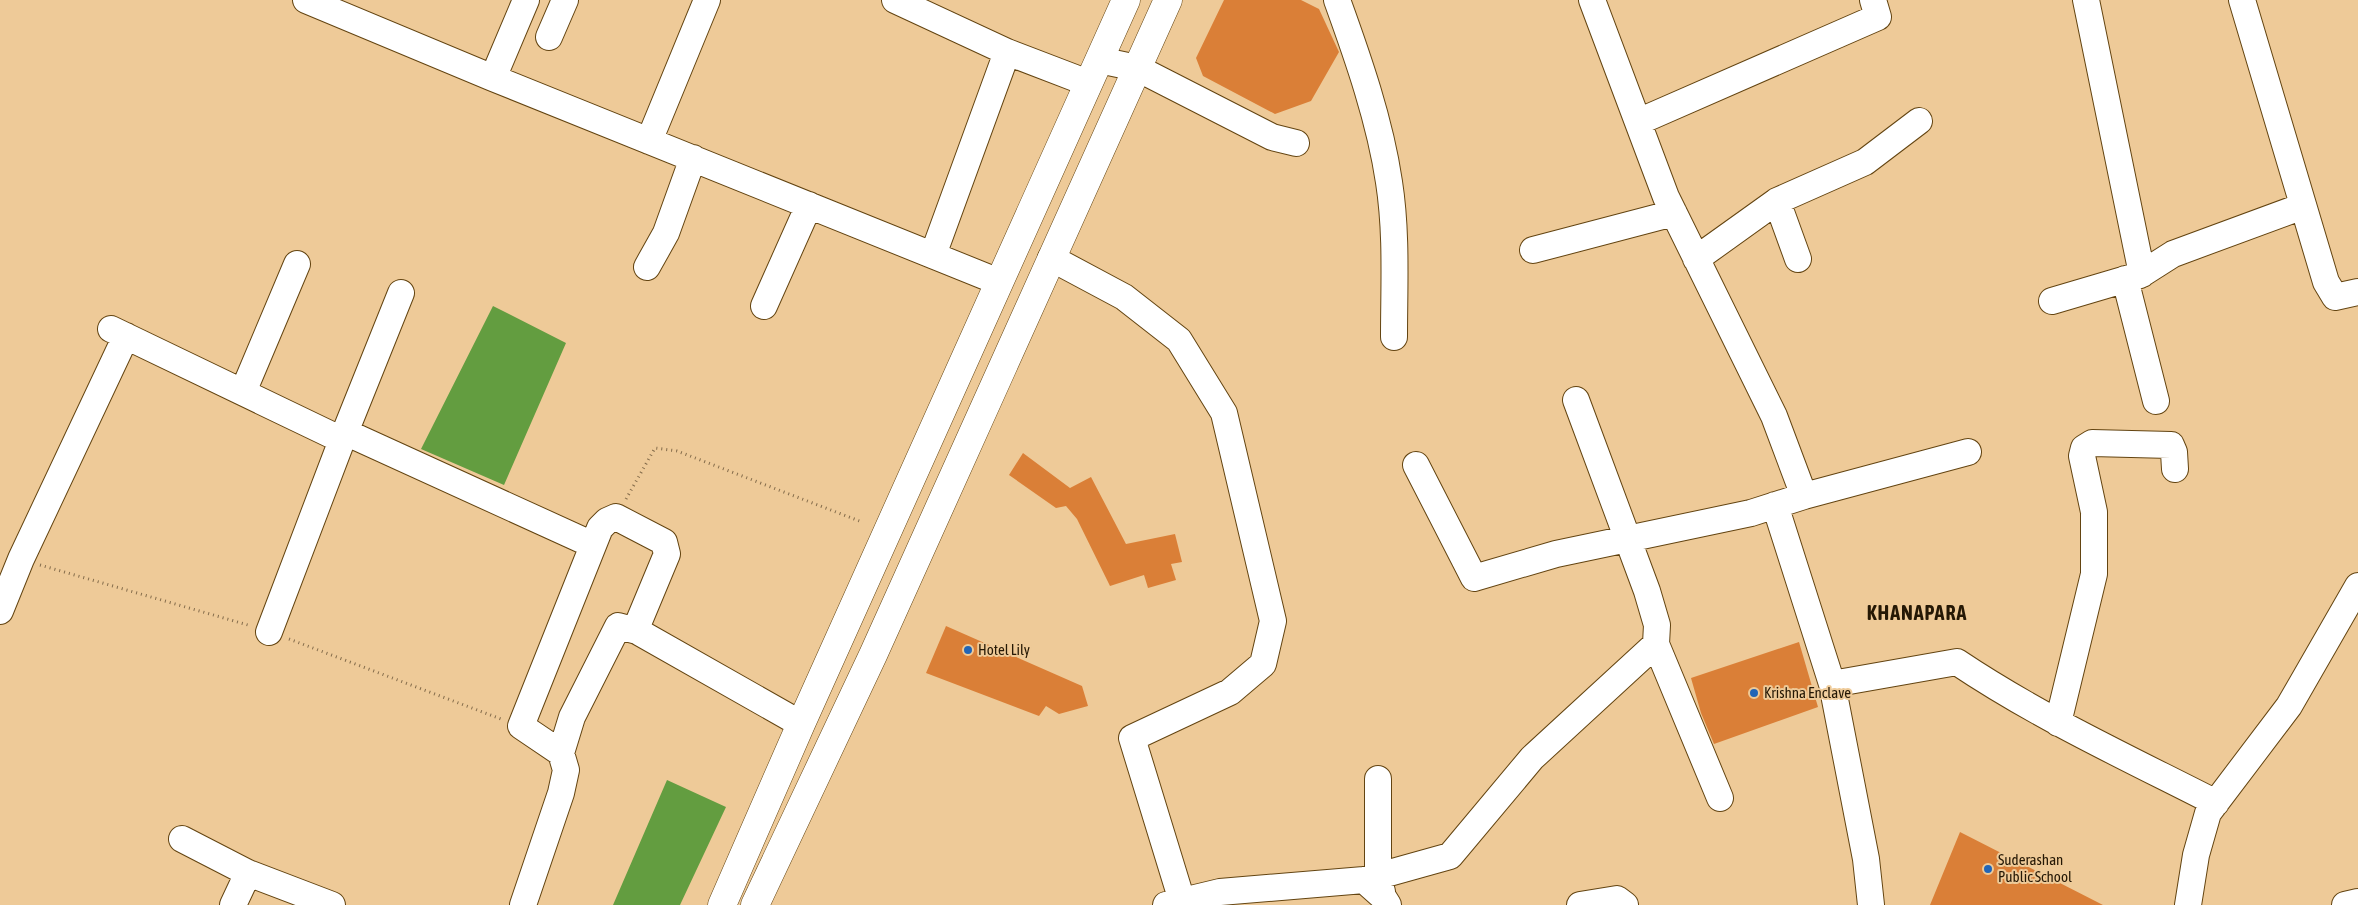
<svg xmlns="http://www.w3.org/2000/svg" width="2358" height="905" viewBox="0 0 2358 905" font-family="'Asap Condensed',sans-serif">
  <rect width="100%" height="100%" fill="#eeca98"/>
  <path fill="#639d40" d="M493,306l73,37 -62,142 -83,-36z
    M667,780l59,27 -46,98h-67z"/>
  <path fill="#da7f37" d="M1224,0h77l18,9 20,43 -28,49 -36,13 -72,-38 -7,-18z
    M1023,453l47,35 21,-11 35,67 49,-10 7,28 -11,2 5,16 -28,8 -4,-13 -34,11 -33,-67 -11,-13 -10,2 -47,-33z
    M946,626l136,60 6,20 -29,8 -13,-8 -7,10 -113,-43z
    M1799,642l19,65 -104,37 -13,-31 -10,-35z
    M1960,832l143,73h-173z"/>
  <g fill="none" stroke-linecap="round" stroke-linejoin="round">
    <defs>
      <path id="minor" d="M306,0l187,78 506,204
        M895,0l112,52
        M1337,0c21,58 43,121 52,182 8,51 5,104 5,155
        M1592,0l74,197 108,219 30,80
        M2086,0l56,274
        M2242,0l84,282 9,15 23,-5
        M549,37l16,-37
        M1099,60l38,8 135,69 24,6
        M493,78l33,-78
        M1638,122l240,-105 -5,-17
        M649,141l58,-141
        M1777,201l21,58
        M1533,250l141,-37
        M933,255l74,-203 81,31
        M1051,258l73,39 55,43 45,73 49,208 -10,43 -33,28 -98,46 50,163
        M1696,259l81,-58 88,-39 54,-41
        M647,267l19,-34 27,-75
        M2125,279l31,122
        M2052,301l88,-26 33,-21 130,-48
        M764,306l45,-101
        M111,329l231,111
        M243,392l54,-128
        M1576,400l71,191 10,34 -1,19 64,154
        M345,432l248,113
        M1416,465l58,113 82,-24 195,-41 53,-17 164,-44
        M1775,505l57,179 34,175 5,46
        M0,611l21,-52 105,-223
        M269,632l73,-192 59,-147
        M1832,684l125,-22c82,55 171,96 259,141
        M2058,723l36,-149v-62l-12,-56 2,-8 8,-5 79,2 3,7 1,17
        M561,753l11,-36 46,-91 19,5
        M1378,779v97l4,16
        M182,839l66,34 84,32
        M1364,880l86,-24 82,-98 124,-114
        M233,905l15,-32
        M523,905l38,-112 5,-23 -5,-17 -40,-27 79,-198 7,-7 9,-4 48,25 3,12 -30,72v5l164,93
        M1166,905l54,-13 144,-12 19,17 5,8
        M1580,905l37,-6 8,6
        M2188,905l8,-50 12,-42 81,-107 69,-120
        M2345,905l13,-3"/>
      <path id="major" d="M722,905l79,-181 325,-724
        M755,905l118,-250 295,-655"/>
    </defs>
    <use href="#minor" stroke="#634411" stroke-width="28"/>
    <use href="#major" stroke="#634411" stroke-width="29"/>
    <path stroke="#846c4b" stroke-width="3" stroke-dasharray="1 4" stroke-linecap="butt" d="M626,499l29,-51 22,3 185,71
      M40,565l208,60
      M289,639l212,80"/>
    <use href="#minor" stroke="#fff" stroke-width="26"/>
    <use href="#major" stroke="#fff" stroke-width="28"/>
  </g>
  <g fill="#2265b6" stroke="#eeca98" stroke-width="2">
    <circle cx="968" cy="650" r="5"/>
    <circle cx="1754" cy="693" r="5"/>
    <circle cx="1988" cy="869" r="5"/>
  </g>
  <g text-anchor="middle" stroke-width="4" stroke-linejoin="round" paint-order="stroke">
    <g font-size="15" fill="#251805" stroke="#eeca98" text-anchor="start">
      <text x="978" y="655">Hotel Lily</text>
      <text x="1764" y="698">Krishna Enclave</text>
      <text x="1998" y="865">Suderashan<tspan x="1998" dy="17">Public School</tspan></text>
    </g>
    <g font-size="20" font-weight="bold" letter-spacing="1" fill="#251805" stroke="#eeca98">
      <text x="1917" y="620">KHANAPARA</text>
    </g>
  </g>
</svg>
